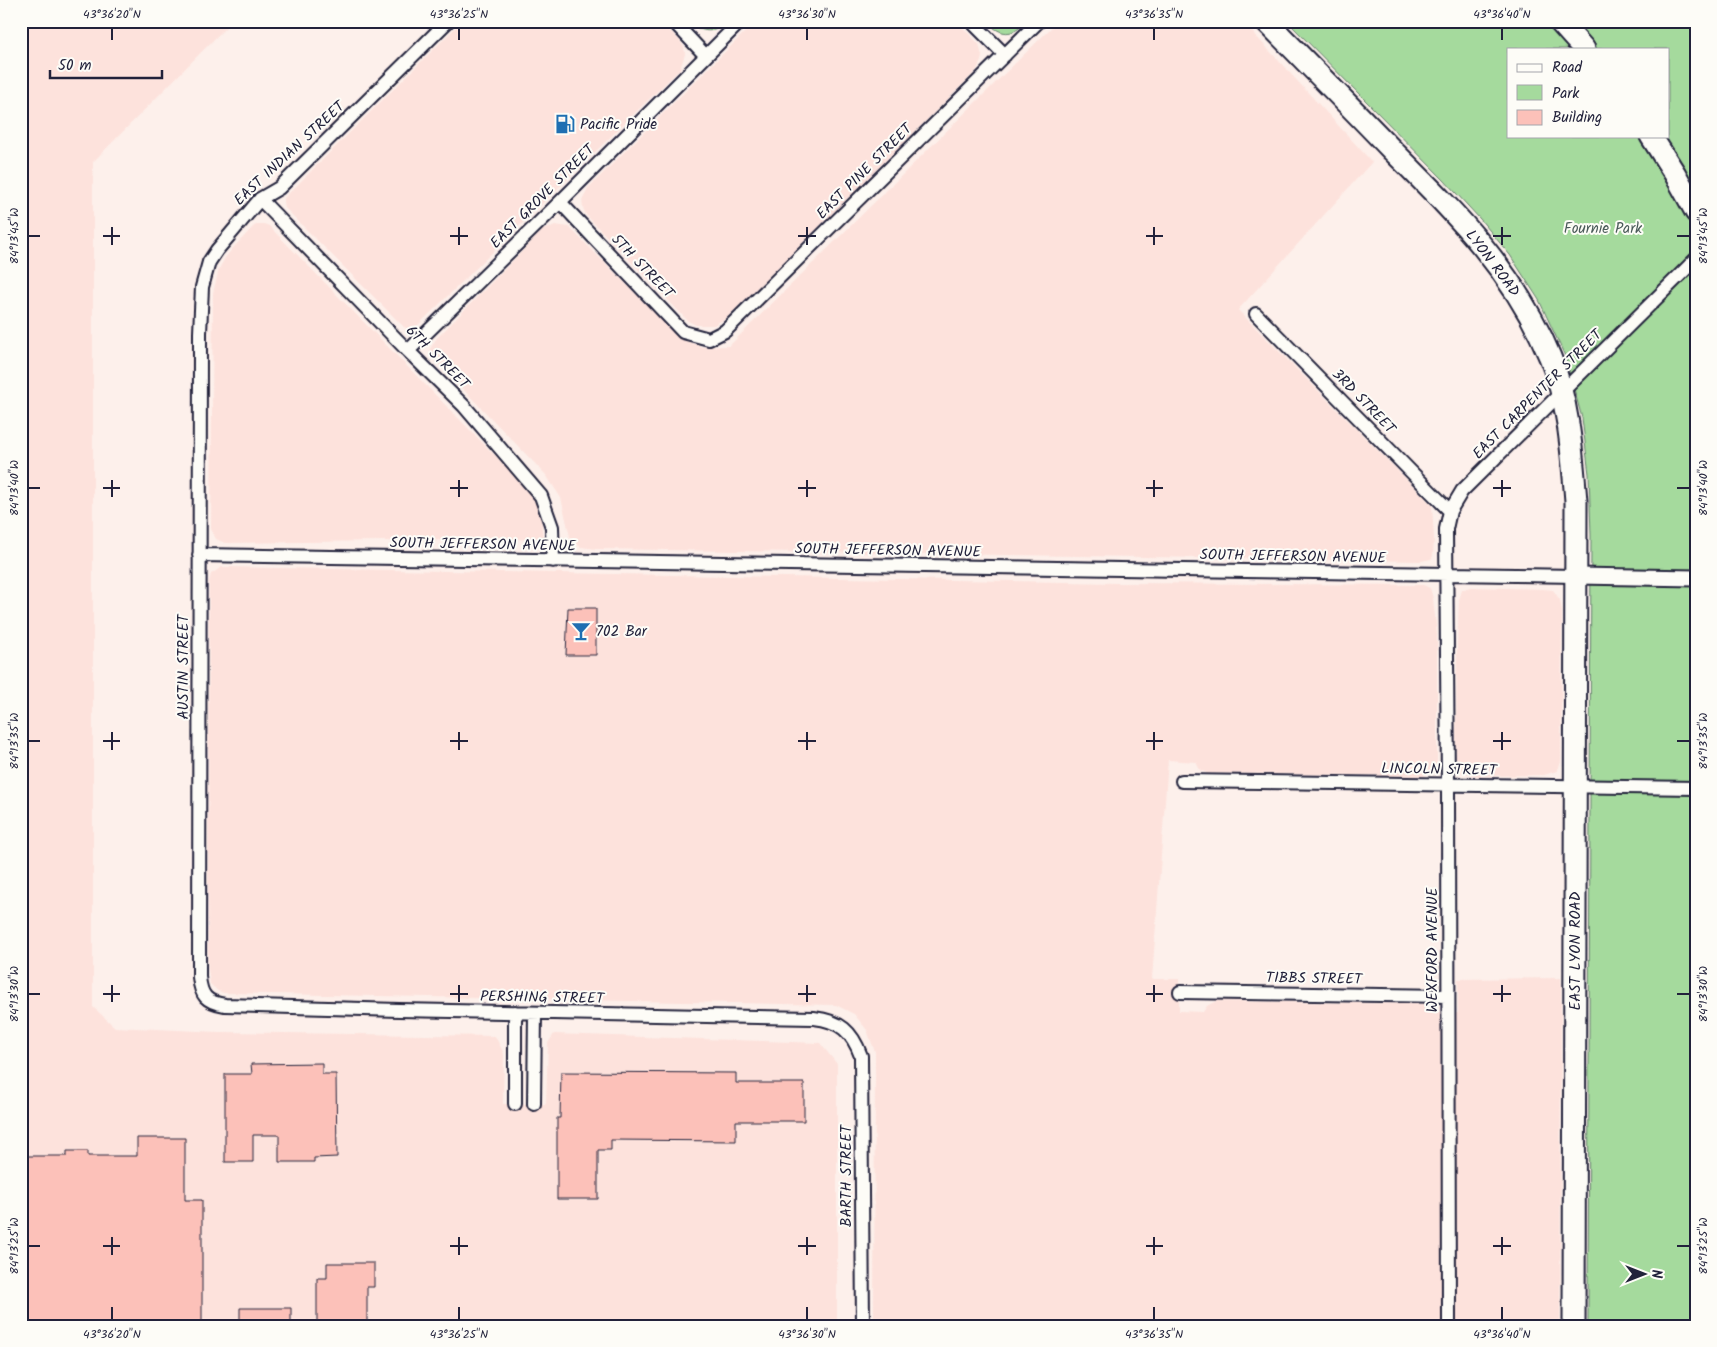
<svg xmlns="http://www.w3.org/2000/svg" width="1717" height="1347" viewBox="0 0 1717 1347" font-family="Kalam,sans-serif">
  <rect width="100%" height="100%" fill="#fdf0eb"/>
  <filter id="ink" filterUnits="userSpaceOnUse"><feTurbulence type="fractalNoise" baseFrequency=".02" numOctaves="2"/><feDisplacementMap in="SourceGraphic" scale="10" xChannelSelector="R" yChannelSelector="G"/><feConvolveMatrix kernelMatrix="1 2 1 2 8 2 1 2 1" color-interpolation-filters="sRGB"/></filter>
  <g filter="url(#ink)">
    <path fill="#fde2dc" d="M21,21h211l-139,141v845l22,20 104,5 276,4 9,18 -1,50h43l2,-61 6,-9 266,9 17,21v262h-816z
      M462,21h198l20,20 4,6 1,7 -5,15 -264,258 -8,2 -4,-2 -119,-119 -1,-6v-4z
      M756,21h200l23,23 3,12 -1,5 -5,10 -248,246 -14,8h-18l-8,-4 -102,-106 -3,-7 -1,-8 6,-12z
      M1058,21h184l130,141 -134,148 194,195 2,33 -1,18 -2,3 -10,2 -824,-12 -16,-2 -10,-6 -10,-43 -15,-23 -115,-119 -1,-7 6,-10 107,-109 12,-5 14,2 112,112 21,8 27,-1z
      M259,224h5l5,2 255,259 8,9 9,22 2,23 -318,4 -9,-4 -5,-10 2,-236 6,-24 6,-11 8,-10 21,-22z
      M222,567l894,16 307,2 7,3 3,10 4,37v126l-1,8 -4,4 -9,3 -216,-3 -7,-3 -4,-8 -28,-2 -16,219h27v32l24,1 4,-6 9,-5 210,3 7,3 5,5 20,1v-34l103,-1 -1,348h-686l1,-274 -8,-22 -13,-16 -18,-9 -612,-12 -6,-2 -8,-7 -2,-15 1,-387 2,-8z
      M1470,587l73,2 10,1 7,10 2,10 -1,152 -4,9 -13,4 -67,1 -16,-4 -5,-13 1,-112 2,-47 3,-10z"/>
    <path fill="#a5da9d" stroke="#647e6c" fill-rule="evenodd" d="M689,21h39c-12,13 -27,13 -39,0z
      M986,21h41c-15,16 -26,15 -41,0z
      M1287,21h409v1305h-108l3,-791 -2,-61 -7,-56 -17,-62 -26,-56 -29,-45 -30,-36 -36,-39zM1508,49h160v87h-160z"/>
    <path fill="#fcc1b9" stroke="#22223b" d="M568,608h28v47h-30z
      M322,1063v11h14l1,83 -23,1v4h-35v-27h-26v27h-28v-88h27l-1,-10z
      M561,1072l175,1v10h68v38h-68v20l-125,-1v10h-13v49h-41v-81h3z
      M137,1138h48v62h17v126h-181v-170h46v-5h21v5h49z
      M327,1263h47v24h-7v39h-50v-48h10z
      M240,1308h51v18h-51z"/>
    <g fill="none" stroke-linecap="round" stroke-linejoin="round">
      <defs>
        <path id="minor" d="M448,21l-169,167 -19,11 -43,51 -8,12 -7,25 -2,46 -1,644c2,19 7,25 26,28l174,5 415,8c26,3 38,13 47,38l2,270
          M673,21l33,35
          M971,21l34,34
          M260,199l148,152 56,55 77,90 11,31 1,34
          M560,202l123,130 26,7 16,-8 314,-310
          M1256,314l176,179 18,18
          M408,351l152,-149 181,-181
          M199,555l1377,21
          M1182,781l514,7
          M1180,992l268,4
          M515,1012v92
          M534,1104l1,-91
          M1449,1326l-1,-541 -2,-256 4,-18 12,-20 234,-232"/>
        <path id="tertiary" d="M1576,576l120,2"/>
        <path id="trunk" d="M1266,21c42,43 85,86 127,130 63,63 122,121 157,206 19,45 22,96 26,144l-2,825
          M1559,21l25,28
          M1651,136l24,38 21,38"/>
      </defs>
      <use href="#minor" stroke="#22223b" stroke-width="16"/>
      <use href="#tertiary" stroke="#22223b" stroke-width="19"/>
      <use href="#trunk" stroke="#22223b" stroke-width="25"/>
      <use href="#minor" stroke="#fdfcf7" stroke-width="12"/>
      <use href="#tertiary" stroke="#fdfcf7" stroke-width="15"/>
      <use href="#trunk" stroke="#fdfcf7" stroke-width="21"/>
    </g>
  </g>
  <path fill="none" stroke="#22223b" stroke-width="2" d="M112,28v12M459,28v12M807,28v12M1154,28v12M1502,28v12M112,227v18M459,227v18M807,227v18M1154,227v18M1502,227v18M28,236h12M103,236h17M450,236h18M798,236h18M1146,236h17M1493,236h18M1677,236h13M112,480v17M459,480v17M807,480v17M1154,480v17M1502,480v17M28,488h12M103,488h17M450,488h18M798,488h18M1146,488h17M1493,488h18M1677,488h13M112,732v18M459,732v18M807,732v18M1154,732v18M1502,732v18M28,741h12M103,741h17M450,741h18M798,741h18M1146,741h17M1493,741h18M1677,741h13M112,985v17M459,985v17M807,985v17M1154,985v17M1502,985v17M28,994h12M103,994h17M450,994h18M798,994h18M1146,994h17M1493,994h18M1677,994h13M112,1237v18M459,1237v18M807,1237v18M1154,1237v18M1502,1237v18M28,1246h12M103,1246h17M450,1246h18M798,1246h18M1146,1246h17M1493,1246h18M1677,1246h13M112,1307v13M459,1307v13M807,1307v13M1154,1307v13M1502,1307v13"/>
  <defs>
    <symbol id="fuel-bare" viewBox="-9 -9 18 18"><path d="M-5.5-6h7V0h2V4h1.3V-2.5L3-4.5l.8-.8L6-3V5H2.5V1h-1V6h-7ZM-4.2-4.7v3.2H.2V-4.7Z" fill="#1f6fb2" stroke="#fdfcf7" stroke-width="2.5" paint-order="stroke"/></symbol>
    <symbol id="bar-bare" viewBox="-9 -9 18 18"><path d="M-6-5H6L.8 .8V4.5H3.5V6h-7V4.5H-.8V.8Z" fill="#1f6fb2" stroke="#fdfcf7" stroke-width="2.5" paint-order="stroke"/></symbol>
  </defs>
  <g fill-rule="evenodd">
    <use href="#fuel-bare" x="551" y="110" width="28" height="28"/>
    <use href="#bar-bare" x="567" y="617" width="28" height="28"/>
  </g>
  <g text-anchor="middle" stroke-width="4" stroke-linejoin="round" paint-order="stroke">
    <g font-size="15" fill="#22223b" stroke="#fdfcf7" text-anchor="start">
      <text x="580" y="129">Pacific Pride</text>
      <text x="596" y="636">702 Bar</text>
    </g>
    <g font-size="15" fill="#22223b" stroke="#fdfcf7">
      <text transform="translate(289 153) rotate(-43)" y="5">EAST INDIAN STREET</text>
      <text transform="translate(864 171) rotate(-45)" y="5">EAST PINE STREET</text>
      <text transform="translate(542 196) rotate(-45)" y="5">EAST GROVE STREET</text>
      <text transform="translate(1493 263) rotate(53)" y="5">LYON ROAD</text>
      <text transform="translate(643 266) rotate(46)" y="5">5TH STREET</text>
      <text transform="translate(438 357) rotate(45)" y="5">6TH STREET</text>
      <text transform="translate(1537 394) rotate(-45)" y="5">EAST CARPENTER STREET</text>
      <text transform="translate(1364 401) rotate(46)" y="5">3RD STREET</text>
      <text transform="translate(483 544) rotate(1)" y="5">SOUTH JEFFERSON AVENUE</text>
      <text transform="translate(888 550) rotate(1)" y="5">SOUTH JEFFERSON AVENUE</text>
      <text transform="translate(1293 556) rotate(1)" y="5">SOUTH JEFFERSON AVENUE</text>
      <text transform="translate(183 667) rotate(-90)" y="5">AUSTIN STREET</text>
      <text transform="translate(1439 769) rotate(1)" y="5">LINCOLN STREET</text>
      <text transform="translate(1432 950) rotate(-90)" y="5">WEXFORD AVENUE</text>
      <text transform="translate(1575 951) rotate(-90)" y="5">EAST LYON ROAD</text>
      <text transform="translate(1314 978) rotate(1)" y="5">TIBBS STREET</text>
      <text transform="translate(542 997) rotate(1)" y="5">PERSHING STREET</text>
      <text transform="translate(846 1176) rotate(-90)" y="5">BARTH STREET</text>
    </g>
    <g font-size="15" fill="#495958" stroke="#fdfcf7">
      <text x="1603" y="233">Fournie Park</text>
    </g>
  </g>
  <rect width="1717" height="1347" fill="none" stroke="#fdfcf7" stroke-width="55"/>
  <rect x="1507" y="48" width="162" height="90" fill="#fdfcf7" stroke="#a5a5ac"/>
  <rect x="1517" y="64" width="25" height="8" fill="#fdfcf7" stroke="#a5a5ac"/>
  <text x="1552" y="72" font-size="15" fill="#22223b">Road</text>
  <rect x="1517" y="85" width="25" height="15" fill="#a5da9d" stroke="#a5a5ac"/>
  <text x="1552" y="98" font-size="15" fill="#22223b">Park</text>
  <rect x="1517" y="110" width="25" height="15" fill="#fcc1b9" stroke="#a5a5ac"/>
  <text x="1552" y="122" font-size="15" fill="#22223b">Building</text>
  <g transform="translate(1644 1274) rotate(90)" stroke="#fdfcf7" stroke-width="4" paint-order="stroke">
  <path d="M0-4L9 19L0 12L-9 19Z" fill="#22223b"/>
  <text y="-8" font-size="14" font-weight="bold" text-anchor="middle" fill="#22223b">N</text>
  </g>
  <path d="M50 70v8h112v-8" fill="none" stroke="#22223b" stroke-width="2.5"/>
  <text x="58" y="70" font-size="15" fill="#22223b" stroke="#fdfcf7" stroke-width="4" paint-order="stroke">50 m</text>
  <rect x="28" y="28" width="1662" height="1292" fill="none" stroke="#22223b" stroke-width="2"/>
  <g font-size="12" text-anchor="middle" fill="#22223b">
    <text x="112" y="18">43°36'20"N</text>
    <text x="459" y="18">43°36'25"N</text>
    <text x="807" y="18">43°36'30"N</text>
    <text x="1154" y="18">43°36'35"N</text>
    <text x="1502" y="18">43°36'40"N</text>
    <text transform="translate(1703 236) rotate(-90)" y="4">84°13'45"W</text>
    <text transform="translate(14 236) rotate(-90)" y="4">84°13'45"W</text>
    <text transform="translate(1703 488) rotate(-90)" y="4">84°13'40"W</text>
    <text transform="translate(14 488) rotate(-90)" y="4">84°13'40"W</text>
    <text transform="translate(1703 741) rotate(-90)" y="4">84°13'35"W</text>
    <text transform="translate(14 741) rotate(-90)" y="4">84°13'35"W</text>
    <text transform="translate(14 994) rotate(-90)" y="4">84°13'30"W</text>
    <text transform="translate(1703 994) rotate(-90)" y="4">84°13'30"W</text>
    <text transform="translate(1703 1246) rotate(-90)" y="4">84°13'25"W</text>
    <text transform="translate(14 1246) rotate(-90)" y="4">84°13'25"W</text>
    <text x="112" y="1338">43°36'20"N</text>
    <text x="459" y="1338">43°36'25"N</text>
    <text x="807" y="1338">43°36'30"N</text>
    <text x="1154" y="1338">43°36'35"N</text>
    <text x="1502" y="1338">43°36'40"N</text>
  </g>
</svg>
